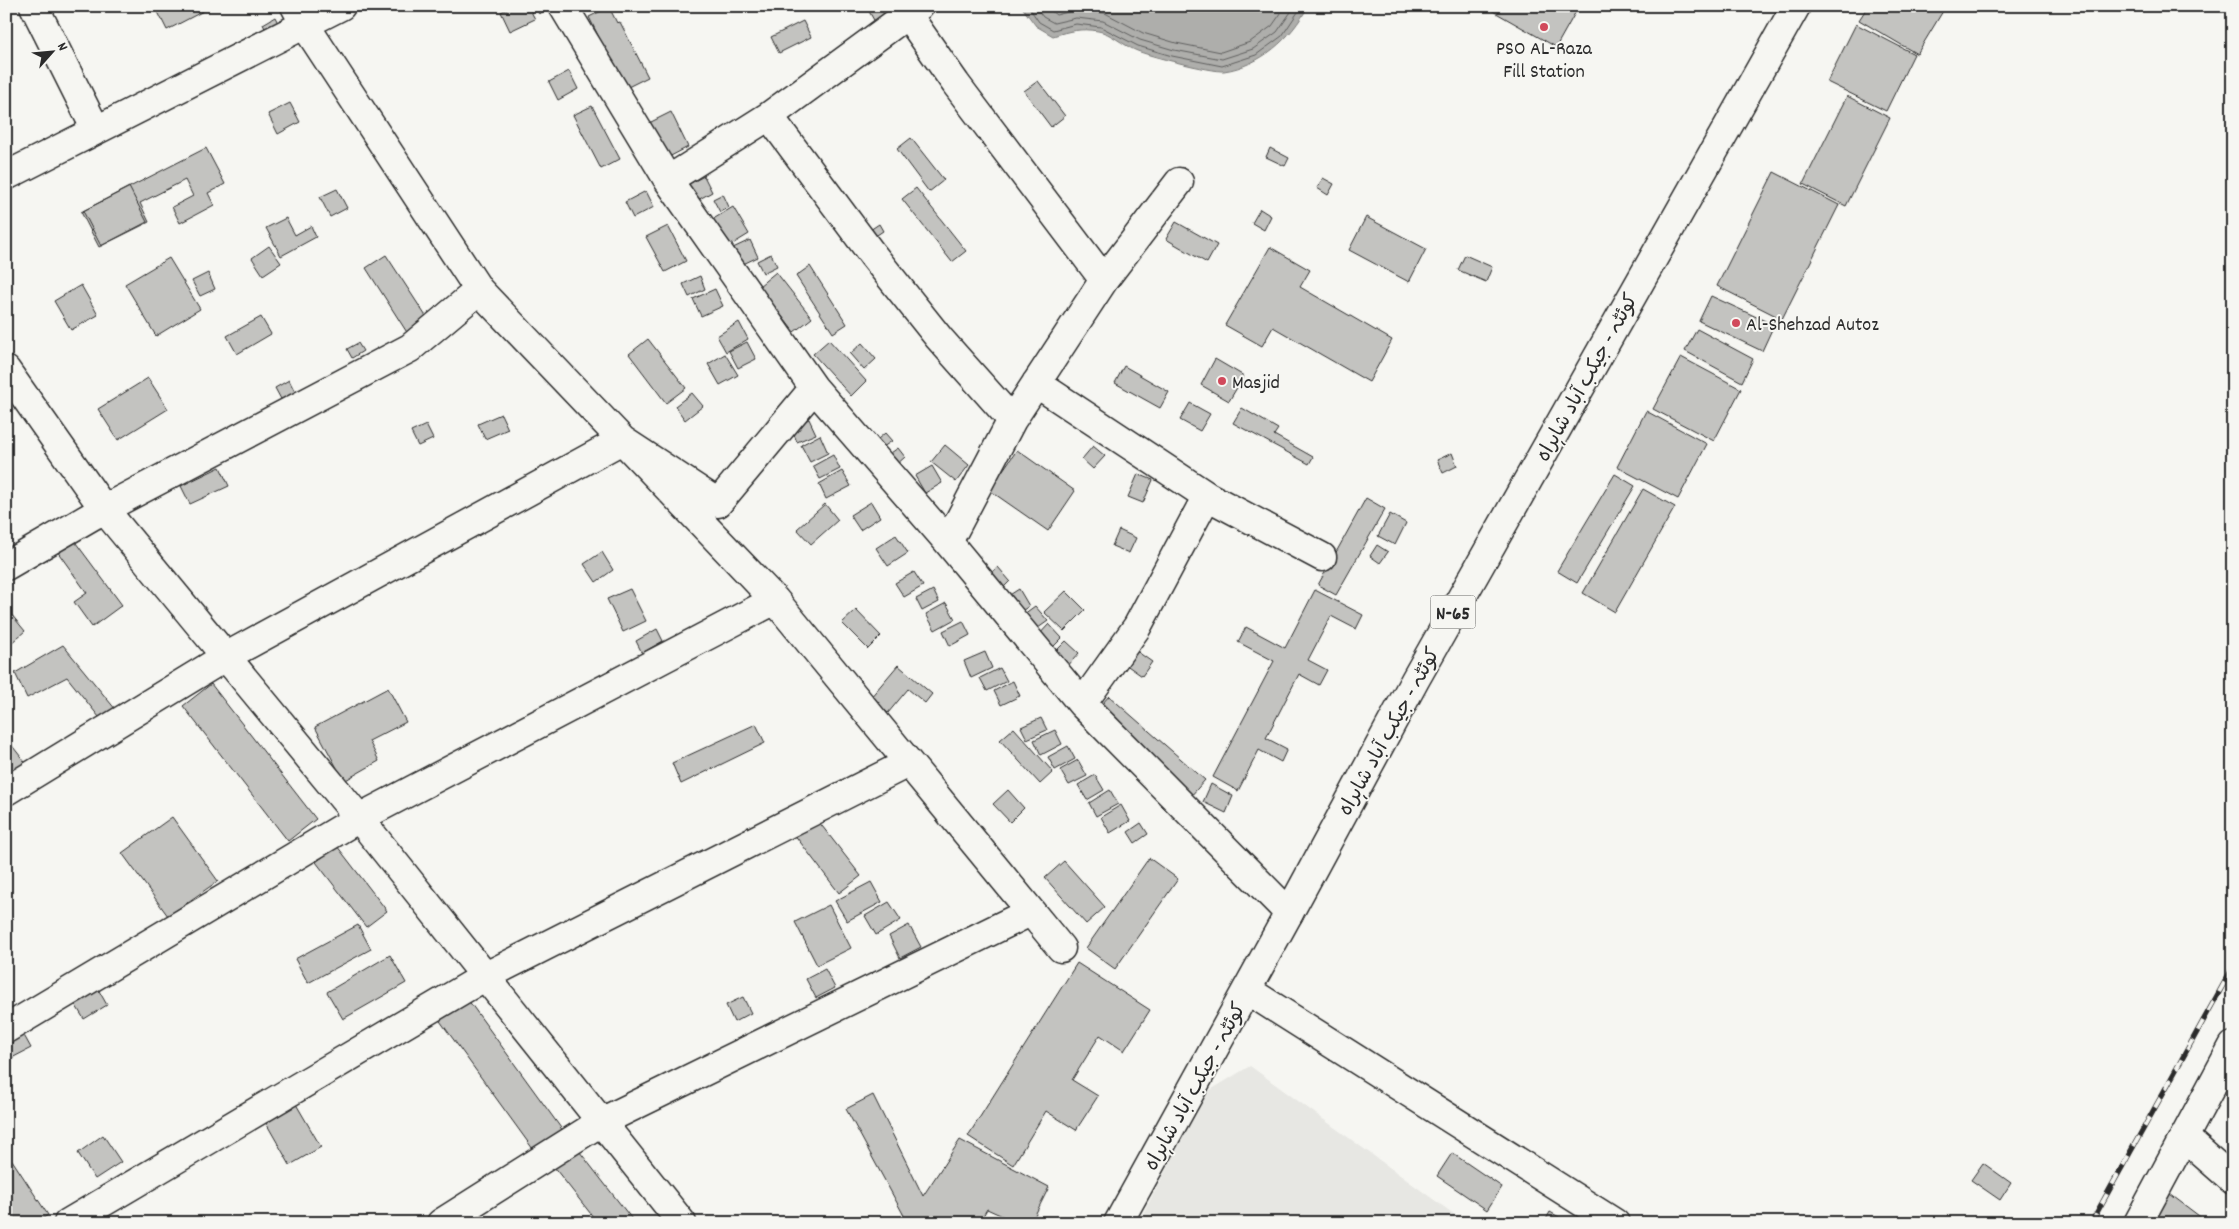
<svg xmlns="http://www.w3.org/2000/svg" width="2239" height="1229" viewBox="0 0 2239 1229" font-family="Dekko,'Playpen Sans Arabic',sans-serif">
  <rect width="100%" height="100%" fill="#f6f6f2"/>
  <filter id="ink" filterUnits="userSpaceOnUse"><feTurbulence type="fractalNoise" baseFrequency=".02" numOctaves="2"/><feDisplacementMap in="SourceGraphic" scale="10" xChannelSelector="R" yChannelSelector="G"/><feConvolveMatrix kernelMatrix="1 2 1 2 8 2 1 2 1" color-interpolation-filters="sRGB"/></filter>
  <g filter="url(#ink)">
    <path fill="#e7e7e3" d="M1250,1066l216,157h-328l69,-131z"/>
    <path fill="#aeaeab" stroke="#7a7a78" d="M1021,6h287c-16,32 -48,60 -84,65 -12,1 -76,-15 -89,-21 -12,-5 -24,-17 -37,-19 -16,-3 -29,0 -45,5l-17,-10z"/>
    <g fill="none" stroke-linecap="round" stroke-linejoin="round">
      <path stroke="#5f5f5e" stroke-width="1" d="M1028,6l11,16 14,8 23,-6 25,3 37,19 34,10 50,10 34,-11 26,-19 20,-30
        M1035,6l8,11 11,6 22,-5 27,3 37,19 34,10 48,9 31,-10 24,-17 18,-26
        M1045,6l11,9 20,-5 29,3 38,20 33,10 45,9 29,-10 22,-16 14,-20"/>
    </g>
    <path fill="#c3c3c0" stroke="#2b2b2b" d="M155,6h58l-46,24z
      M512,6h16l7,13 -25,12 -9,-19z
      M535,6h9l2,4 -7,4z
      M866,6h13l6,10 -10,6z
      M1484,6h95l-23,41z
      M1868,6h78l-29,48 -58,-34z
      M609,7l8,16 3,-1 28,55 -24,12 -35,-72z
      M275,17l4,8 -13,6 -3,-7z
      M803,21l8,16 -32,16 -8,-16z
      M1856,24l58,30 -28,57 -59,-29z
      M569,71l9,18 -20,11 -9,-18z
      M1038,81l27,35 -14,11 -27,-36z
      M1847,96l43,22 -44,88 -43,-22z
      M290,103l10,19 -22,12 -10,-20z
      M592,106l28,53 -19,10 -28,-54z
      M671,112l17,35 -21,11 -18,-35z
      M911,138l33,42 -15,12 -32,-43z
      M206,148l19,36 -17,9 6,12 -34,18 -8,-16 21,-11 -8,-16 -45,23 9,19 -48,24 -18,-35z
      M1270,148l19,10 -4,8 -19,-9z
      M1774,172l65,33 -57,114 -65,-33z
      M704,176l8,16 -16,9 -9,-16z
      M1323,178l11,6 -6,11 -11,-7z
      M129,187l18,35 -48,25 -18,-35z
      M916,188l50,63 -14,11 -50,-63z
      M337,189l10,19 -17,9 -10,-20z
      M646,191l8,16 -21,11 -8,-16z
      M723,194l6,13 -9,5 -7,-13z
      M733,207l16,27 -23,14 -16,-27z
      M1260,209l11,7 -7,14 -12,-7z
      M1366,217l60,32 -17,33 -60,-32z
      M286,218l9,17 16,-9 5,11 -35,19 -15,-28z
      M1176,222l41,23 -10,18 -41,-24z
      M879,224l4,7 -9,6 -4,-7z
      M668,226l18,35 -21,11 -19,-35z
      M750,240l8,17 -17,8 -8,-17z
      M269,246l12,17 -18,12 -11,-17z
      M1270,247l40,23 -10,17 92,53 -23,42 -96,-55 -11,19 -37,-21z
      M771,254l6,12 -14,7 -6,-12z
      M386,255l43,66 -21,13 -42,-66z
      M1465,255l27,12 -6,15 -28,-12z
      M169,258l31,51 -44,27 -31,-52z
      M810,266l37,58 -14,9 -37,-57z
      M776,272l36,46 -18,14 -35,-46z
      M208,273l7,16 -15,7 -8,-15z
      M700,276l5,13 -16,8 -6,-13z
      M81,285l17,30 -27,15 -17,-29z
      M715,289l8,17 -22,10 -8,-17z
      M1711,296l63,29 -12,26 -63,-30z
      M261,317l10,17 -34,20 -10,-18z
      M739,322l9,17 -22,13 -9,-16z
      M1697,329l56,30 -11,23 -57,-31z
      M648,339l38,49 -20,15 -37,-49z
      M829,340l37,41 -15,15 -38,-42z
      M747,342l9,17 -18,9 -9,-17z
      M358,343l5,8 -11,7 -5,-9z
      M862,343l14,16 -12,11 -14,-16z
      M725,354l13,21 -18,10 -12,-21z
      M1681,357l60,32 -27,52 -61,-32z
      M1215,359l29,17 -15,25 -28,-16z
      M1124,366l45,26 -9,16 -45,-25z
      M148,378l20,31 -50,31 -20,-31z
      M289,380l7,14 -14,7 -7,-13z
      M692,393l11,13 -18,14 -10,-14z
      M1190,403l20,11 -10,17 -20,-11z
      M1242,408l36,21 -4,6 39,22 -4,7 -76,-41z
      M1646,411l61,33 -29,55 -61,-32z
      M501,414l7,15 -23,10 -7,-15z
      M809,419l7,15 -19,8 -6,-15z
      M426,425l7,14 -15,7 -7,-14z
      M885,433l7,8 -9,6 -5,-8z
      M820,435l8,18 -18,9 -9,-17z
      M945,445l24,20 -13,17 -25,-20z
      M1093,446l12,10 -12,13 -11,-10z
      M898,448l7,9 -9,8 -8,-10z
      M1017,450l58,41 -27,40 -59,-41z
      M1452,453l5,13 -14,7 -6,-13z
      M833,455l7,14 -20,10 -7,-13z
      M932,466l10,17 -17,10 -10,-17z
      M220,467l9,19 -39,18 -9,-18z
      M842,471l9,15 -25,13 -7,-15z
      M1138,474l15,6 -10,23 -15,-6z
      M1615,474l20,12 -58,97 -20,-12z
      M1643,489l32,18 -60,105 -32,-19z
      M1366,498l19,11 -49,86 -18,-10z
      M871,502l9,15 -20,13 -10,-15z
      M825,504l13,16 -27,24 -14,-15z
      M1390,514l16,9 -11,22 -17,-9z
      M1119,530l17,8 -7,15 -17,-7z
      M896,535l12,18 -20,13 -12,-18z
      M73,539l49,66 -30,22 -18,-25 13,-9 -30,-42z
      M1377,545l11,7 -8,11 -10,-7z
      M602,552l11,18 -17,12 -12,-18z
      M998,567l12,14 -10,10 -13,-14z
      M914,572l9,14 -19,11 -9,-14z
      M630,589l16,32 -23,11 -16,-33z
      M1019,589l10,17 -13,9 -11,-17z
      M933,590l6,12 -17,9 -6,-12z
      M1315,590l48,25 -7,14 -25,-13 -23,44 19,10 -8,15 -20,-11 -33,64 21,11 -6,13 -22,-12 -21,41 -25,-14 61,-116 -36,-19 8,-15 39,21z
      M1066,591l19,19 -21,21 -20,-19z
      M946,603l9,16 -20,11 -9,-16z
      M1035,606l13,15 -17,12 -11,-16z
      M6,608l19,23 -15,13 -4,-4z
      M856,610l25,26 -13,13 -26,-26z
      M963,621l7,14 -20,11 -7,-15z
      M1049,624l13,14 -12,12 -13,-13z
      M657,629l6,12 -21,12 -6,-12z
      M1066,641l13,12 -13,15 -14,-13z
      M63,645l53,65 -13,12 -36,-45 -40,21 -12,-25z
      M1135,650l17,12 -10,14 -17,-12z
      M985,652l7,16 -21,10 -7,-17z
      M898,665l34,29 -7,9 -17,-14 -20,24 -18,-15z
      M1000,668l7,13 -20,10 -7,-13z
      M1013,681l7,15 -19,9 -7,-14z
      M211,684l105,135 -28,22 -105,-135z
      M388,688l18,34 -37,19 10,20 -35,20 -29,-54z
      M1109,696l96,84 -15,17 -95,-85z
      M1041,718l6,12 -20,9 -6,-12z
      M756,724l9,19 -84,41 -9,-21z
      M1014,728l39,44 -13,12 -40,-44z
      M1055,730l7,14 -21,11 -7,-15z
      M6,738l22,28 -22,17z
      M1068,746l7,13 -20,11 -7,-13z
      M1078,760l9,16 -18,9 -9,-15z
      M1095,775l9,15 -17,10 -9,-15z
      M1211,784l22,12 -7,17 -23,-11z
      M1008,790l16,18 -14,14 -17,-18z
      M1110,790l8,14 -22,12 -7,-13z
      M1121,805l9,16 -20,12 -9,-16z
      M172,817l46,64 -50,35 -46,-63z
      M815,817l46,59 -22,17 -45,-59z
      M1141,823l7,11 -13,9 -7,-11z
      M337,846l50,65 -21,16 -50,-65z
      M1149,858l29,21 -63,90 -29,-21z
      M1064,861l41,46 -19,17 -41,-46z
      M871,882l11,20 -35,19 -12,-20z
      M889,902l12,18 -25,15 -11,-19z
      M829,905l22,43 -34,17 -22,-43z
      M358,925l13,24 -63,34 -13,-24z
      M909,925l12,22 -21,11 -11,-22z
      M390,955l16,28 -63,36 -16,-27z
      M1077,963l73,47 -26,41 -24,-16 -28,45 26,16 -22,34 -30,-19 -33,54 -45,-29z
      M825,969l10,19 -19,10 -10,-19z
      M94,982l13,23 -23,14 -14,-23z
      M463,993l103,142 -28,21 -103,-142z
      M743,997l8,16 -17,9 -8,-17z
      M21,1030l10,18 -25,13v-23z
      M873,1095l50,101 37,-56 89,47 -18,36h-13l-31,-14 -8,14h-71l-62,-114z
      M293,1099l28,48 -31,18 -28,-49z
      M103,1135l18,27 -26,17 -17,-26z
      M576,1147l59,76h-37l-45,-57z
      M1452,1153l50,34 -15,23 -50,-34z
      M12,1160l36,55 -12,8h-30v-59z
      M1983,1163l28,20 -11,17 -29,-20z
      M2162,1188l45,34v1h-49l-14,-11z
      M1550,1212l20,11h-26z"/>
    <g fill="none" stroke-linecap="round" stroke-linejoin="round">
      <defs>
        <path id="minor" d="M34,6l62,124
          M295,6l10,19 174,265 296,310 286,348
          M563,6l105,174 146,208 134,154 134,162 207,209
          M907,14l49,70 148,196
          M769,116l103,138 67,84 73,82
          M6,176l335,-170
          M668,180l101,-64 150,-110
          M6,370l98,139 255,309 323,405
          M1036,383l171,113 115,61
          M948,542l64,-122 92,-140 75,-98
          M6,566l98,-57 306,-161 69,-58
          M1082,704l55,-77 70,-131
          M6,791l221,-135 395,-216 96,63 96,-115
          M1247,990l368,233
          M6,1029l353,-211 416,-218
          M2184,1137l49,43
          M68,1223l418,-247 422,-213
          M441,1223l160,-101 429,-210
          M2138,1223l95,-177"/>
        <path id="highway" d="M1118,1223l171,-310 126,-233 381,-674"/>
      </defs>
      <use href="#minor" stroke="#2b2b2b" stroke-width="31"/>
      <use href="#highway" stroke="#2b2b2b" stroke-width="31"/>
      <use href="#minor" stroke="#f6f6f2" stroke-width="28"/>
      <use href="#highway" stroke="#f6f6f2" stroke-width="28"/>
      <defs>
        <path id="rail" d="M2091,1223l142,-256"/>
      </defs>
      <use href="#rail" stroke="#2b2b2b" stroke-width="5.5"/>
      <use href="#rail" stroke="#f6f6f2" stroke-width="4" stroke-dasharray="11" stroke-linecap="butt"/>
    </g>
  </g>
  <g fill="#d1495b" stroke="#f6f6f2" stroke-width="2">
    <circle cx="1544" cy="27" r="5"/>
    <circle cx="1736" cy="323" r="5"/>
    <circle cx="1222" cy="381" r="5"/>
  </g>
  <g text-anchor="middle" stroke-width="4" stroke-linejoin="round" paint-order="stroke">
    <rect fill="#f6f6f2" stroke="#686867" stroke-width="1" x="1430.5" y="595.5" width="45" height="33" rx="4"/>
    <g font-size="19" font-weight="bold" fill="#2b2b2b">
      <text x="1453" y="619">N-65</text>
    </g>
    <g font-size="20" fill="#2b2b2b" stroke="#f6f6f2" text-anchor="start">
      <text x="1544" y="54" text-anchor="middle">PSO AL-Raza<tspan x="1544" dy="23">Fill Station</tspan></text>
      <text x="1746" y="330">Al-Shehzad Autoz</text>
      <text x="1232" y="388">Masjid</text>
    </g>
    <g font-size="20" fill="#2b2b2b" stroke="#f6f6f2">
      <text transform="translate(1586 377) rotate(-61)" y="7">کوئٹہ - جیکب آباد شاہراہ</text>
      <text transform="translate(1388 731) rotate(-61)" y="7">کوئٹہ - جیکب آباد شاہراہ</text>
      <text transform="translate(1194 1086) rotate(-61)" y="7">کوئٹہ - جیکب آباد شاہراہ</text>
    </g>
  </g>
  <rect width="2239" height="1229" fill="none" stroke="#f6f6f2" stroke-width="25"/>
  <rect x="12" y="12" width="2214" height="1204" fill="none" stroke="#2b2b2b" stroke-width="2" filter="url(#ink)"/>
  <g transform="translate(52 52) rotate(63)" stroke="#f6f6f2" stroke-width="4" paint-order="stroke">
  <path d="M0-4L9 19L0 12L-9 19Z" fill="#2b2b2b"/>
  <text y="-8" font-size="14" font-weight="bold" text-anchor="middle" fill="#2b2b2b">N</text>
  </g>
</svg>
